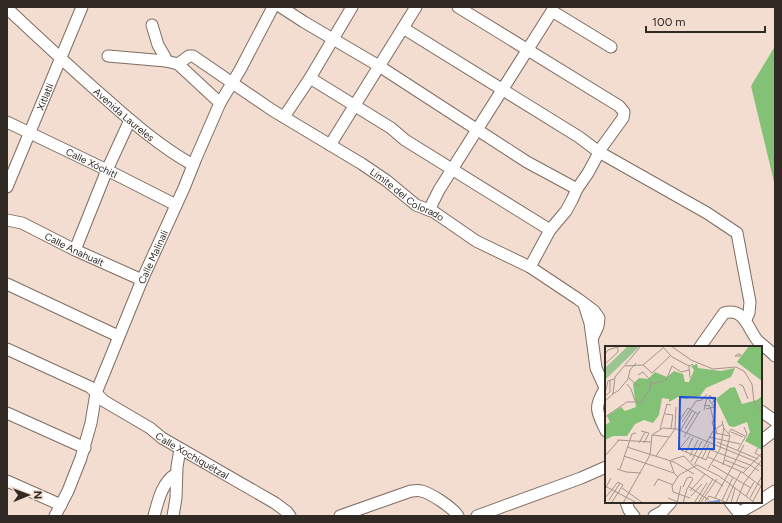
<svg xmlns="http://www.w3.org/2000/svg" width="782" height="523" viewBox="0 0 782 523" font-family="Figtree,sans-serif">
  <rect width="100%" height="100%" fill="#f2ddd0"/>
  <path fill="#83c276" d="M775,46v140l-24,-100z"/>
  <g fill="none" stroke-linecap="round" stroke-linejoin="round">
    <defs>
      <g id="minor">
        <path d="M281,7l23,15 75,44 148,96 50,27"/>
        <path d="M458,7l161,99 5,6 -1,6 -21,29 -14,26 -11,16 -5,11 -6,11 -16,19 -20,37"/>
        <path id="s1" d="M10,11c32,30 63,59 95,87 28,25 56,49 88,67"/>
        <path d="M152,25l6,20 7,12 1,4"/>
        <path d="M403,28l176,109 20,15 108,61 30,20 13,69 -1,11 -3,6"/>
        <path d="M108,56l58,5 12,3 42,39"/>
        <path id="s2" d="M178,64l11,-8h4l79,54 90,54 25,17 29,24 18,7 42,29 54,26 48,32 16,12 5,7 -1,8 -5,11"/>
        <path d="M310,78l81,50 14,12 145,90"/>
        <path d="M284,117l26,-39 42,-71"/>
        <path id="s3" d="M7,122l100,48 69,35"/>
        <path d="M330,145l86,-138"/>
        <path id="s4" d="M7,187l75,-180"/>
        <path d="M429,210l10,-20 113,-179 59,36"/>
        <path id="s5" d="M7,220l15,3 53,27 67,30"/>
        <path d="M75,250l32,-80 23,-50"/>
        <path d="M7,284l111,52"/>
        <path d="M584,304l6,19 6,45 10,22"/>
        <path d="M700,347l24,-34c21,-6 24,17 34,28 6,5 12,10 17,15"/>
        <path id="s6" d="M7,349l83,38 14,14 46,27 12,10 113,65 12,9 3,4"/>
        <path d="M605,389c-12,19 -8,23 1,42"/>
        <path d="M761,411l14,10"/>
        <path d="M7,413l78,35"/>
        <path d="M761,441l14,-11"/>
        <path d="M7,481l54,24"/>
        <path d="M761,500l14,-9"/>
        <path d="M626,502l3,8 5,6"/>
        <path d="M730,502l8,10h2l18,-10"/>
        <path id="s7" d="M55,516l13,-25 13,-33 10,-35 5,-30 46,-113 42,-92 12,-30 24,-55 20,-33 33,-63"/>
        <path d="M154,516c4,-15 8,-34 22,-42"/>
        <path d="M173,516l3,-18 1,-31 3,-18"/>
        <path d="M340,516l71,-25c4,0 7,-1 10,0 10,2 32,17 37,25"/>
        <path d="M477,516l104,-38 25,-11"/>
        <path d="M654,516l9,-5 8,-9"/>
      </g>
    </defs>
    <use href="#minor" stroke="#7f6c61" stroke-width="13"/>
    <use href="#minor" stroke="#fff" stroke-width="11"/>
  </g>
  <g text-anchor="middle" stroke-width="4" stroke-linejoin="round" paint-order="stroke">
    <g font-size="10" fill="#312924" stroke="#f2ddd0">
      <text dy="4" stroke="none"><textPath href="#s4" startOffset="98">Xitlatli</textPath></text>
      <text dy="4" stroke="none"><textPath href="#s1" startOffset="154">Avenida Laureles</textPath></text>
      <text dy="4" stroke="none"><textPath href="#s3" startOffset="94">Calle Xóchitl</textPath></text>
      <text dy="4" stroke="none"><textPath href="#s2" startOffset="273">Límite del Colorado</textPath></text>
      <text dy="4" stroke="none"><textPath href="#s5" startOffset="74">Calle Anahualt</textPath></text>
      <text dy="4" stroke="none"><textPath href="#s7" startOffset="278">Calle Malinali</textPath></text>
      <text dy="4" stroke="none"><textPath href="#s6" startOffset="215">Calle Xochiquétzal</textPath></text>
    </g>
  </g>
  <g transform="translate(605 346)">
    <rect width="157" height="157" fill="#f2ddd0"/>
    <path d="M23,0h12l-34,33 -1,9v-20z" fill="#9ac491"/>
    <path d="M144,0h13v35l-25,-19zM92,18l1,4 23,3 14,-3 -4,9 -25,11 -6,8 -14,3 -6,-3 -11,6v-3l-7,-1 -3,17 -6,8 -9,-3 -9,4 -8,12h-14l-8,4v-15l5,-3 -3,-6 14,-9 4,4 11,-4 -3,-23 6,-6 9,1 7,-7 12,5 7,-6 9,3 2,8h4l5,-12 -3,-4zM130,41l7,17 15,-4 5,-4v54l-17,-9 5,-9 -3,-10 -13,5 -5,-1 -13,-27 14,-11z" fill="#83c276"/>
    <path fill="none" stroke="#6696e1" stroke-width="2" d="M99,157l16,-2"/>
    <path fill="none" stroke="#a5958b" stroke-width="1" d="M57,0l10,11 17,9M66,0l20,14 22,9 23,-2 8,4 8,13 2,18 8,10M0,8l3,-4 13,-4M135,8l1,2h-6l3,-2zM0,18l13,-12v-4M38,19l20,-17M20,20l18,-1 9,8 18,-17M33,29l5,-3 9,10M24,32l9,8 2,-2M85,32l-1,-12 4,-2M22,38l4,5 4,12M47,38l14,-4 6,-14 9,6 8,-2M134,38l4,2 5,13M0,47l3,-12 6,-2M7,48l6,-3 10,-12 2,-9 6,-7M0,50l5,-4v-12M0,55l8,-7 2,-17 26,-31M99,59l6,1 7,28M101,63l8,-2 -6,-9 2,-3 4,6 -2,2M99,64l3,-13M60,68l8,1 -2,13M0,71l22,-15h15l3,-7 5,-5 1,-8M109,73l-2,3 3,8M74,75l9,-13 10,6M117,75l2,8 6,6 -7,30M77,76l14,-21 6,-1 5,-6M55,83l7,-25 4,1M80,83l10,-16M36,85l8,2 -5,10M75,85l12,-20M126,86l12,5M110,87l15,3M124,87l2,-4 14,7M47,89l17,2M79,91l16,-26M104,91l31,7M12,94l34,2M112,96l41,17M34,97l6,-11M22,101l47,15 20,12M75,102l10,-12M153,102l-3,5 7,4M76,104l25,10 5,-12M106,104l39,15 9,6M133,104l9,-16 -3,-7M81,106l7,-15M0,110l14,-16M19,110l50,17 4,4M51,110l19,-27 1,-22M79,110l10,11 29,19M85,110l8,-16M103,111l34,15 20,15M97,113l7,-15M66,114l13,-4M120,114l22,9M65,115l4,12M86,116l11,-21M89,119l19,-34 10,-7M107,119l39,23M12,123l9,3 15,1M15,123l12,-35 4,-1M103,123l12,-20 4,-21M138,127l19,-20M139,137l17,-22M0,140l32,17M49,140l4,-7 15,6M83,140l21,14M128,140l8,-14M78,141l4,-9 4,-1M17,142l21,15M0,143l6,-11M85,145l15,-17M86,150l11,-12M141,150l8,-14M0,152l13,-16 5,3 -11,17M63,152l12,5M85,152l-17,-6 -1,-6 7,-11 18,-10 22,11 36,27M110,152l29,-53M145,152l12,-22M4,154l11,-17M100,155l4,-5 19,7M117,155l11,-24M148,155l8,-15M96,156l16,-23M18,157l27,-48 2,-20 11,-7 14,1 77,32 7,5M72,157l4,-17M78,157l4,-14 6,-10 -2,-2M89,157l13,-20M93,157l15,-24M121,157l7,-17M126,157l4,-15M131,157l8,-20"/>
    <path fill="#1d4ed8" fill-opacity="0.15" stroke="#1d4ed8" stroke-width="2" d="M75,51l35,1 -1,51h-35z"/>
    <rect width="157" height="157" fill="none" stroke="#312924" stroke-width="2"/>
  </g>
  <rect width="782" height="523" fill="none" stroke="#312924" stroke-width="16"/>
  <g transform="translate(28 495) rotate(89)" stroke="#f2ddd0" stroke-width="3" paint-order="stroke">
  <path d="M0-3L7 15L0 10L-7 15Z" fill="#312924"/>
  <text y="-6" font-size="11" font-weight="bold" text-anchor="middle" fill="#312924">N</text>
  </g>
  <path d="M646 26v6h119v-6" fill="none" stroke="#312924" stroke-width="2"/>
  <text x="652" y="26" font-size="12" fill="#312924" stroke="#f2ddd0" stroke-width="3" paint-order="stroke">100 m</text>
</svg>
